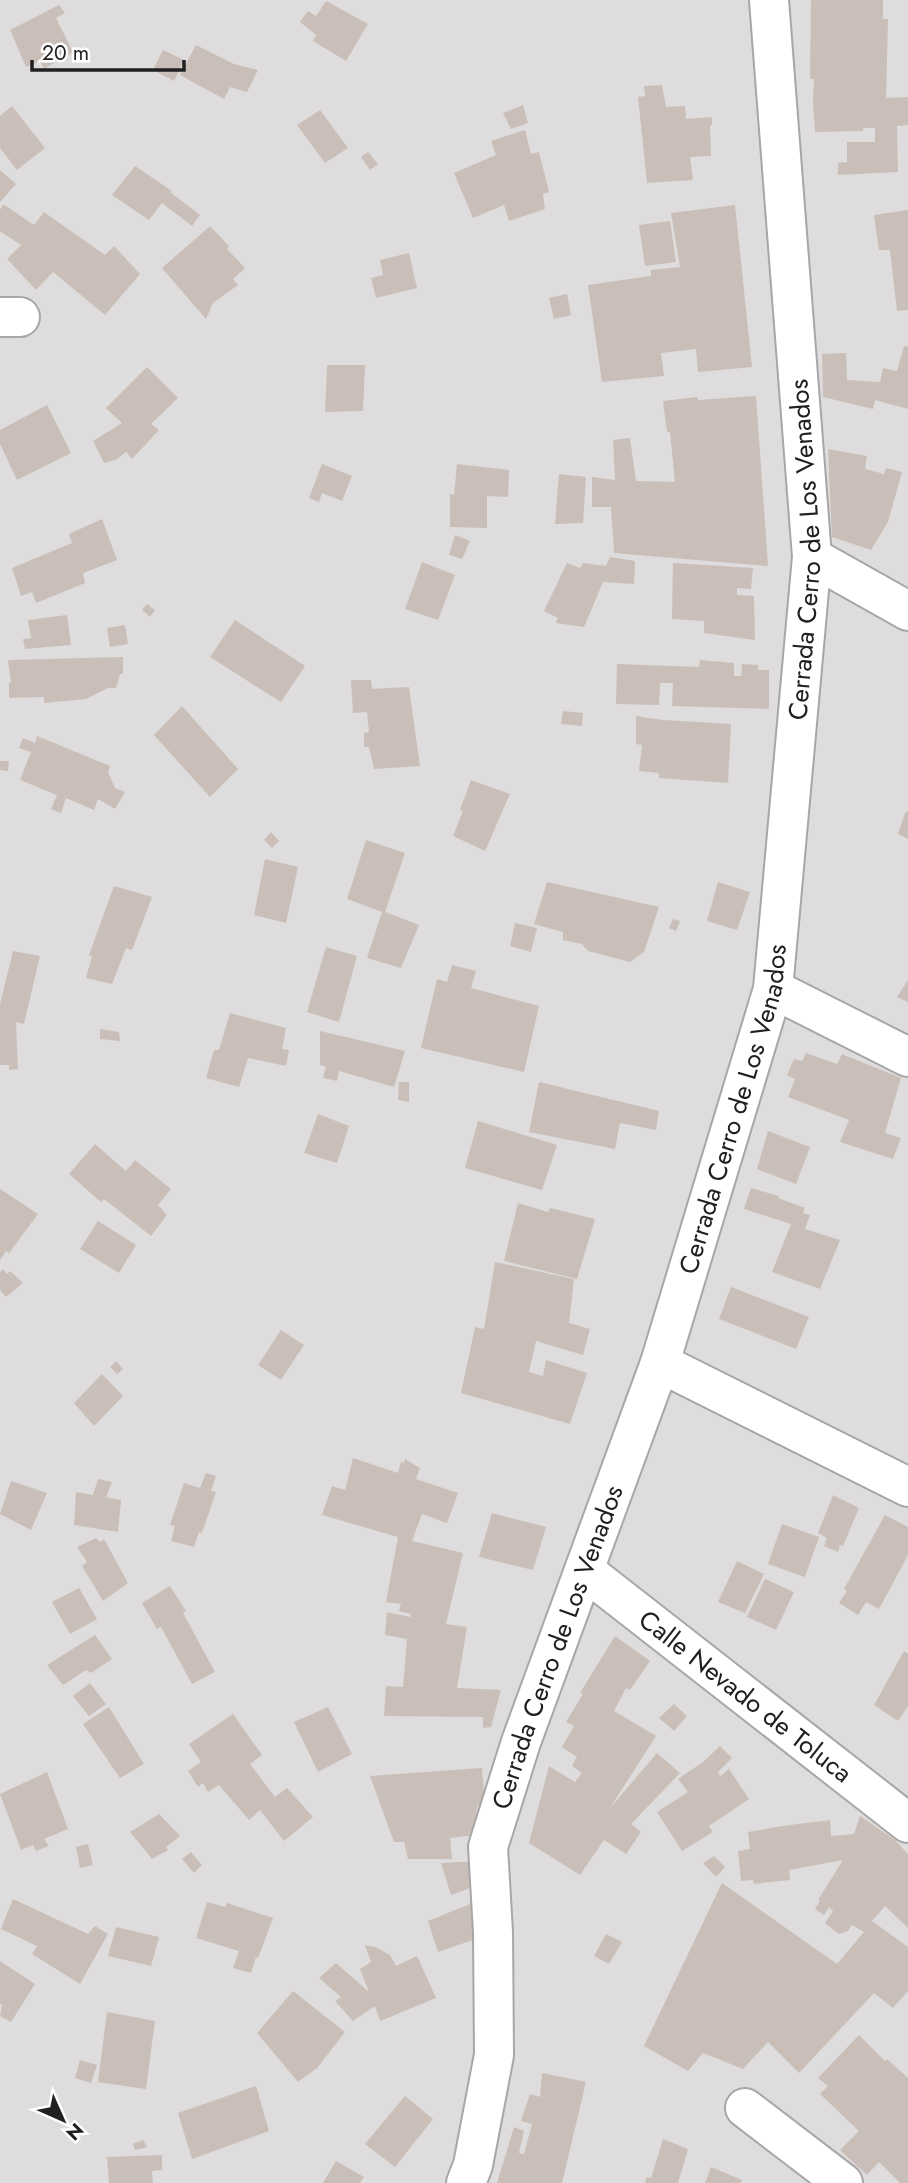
<svg xmlns="http://www.w3.org/2000/svg" width="908" height="2183" viewBox="0 0 908 2183" font-family="Jost,sans-serif">
  <rect width="100%" height="100%" fill="#f1ede5"/>
  <path fill="#dedcdc" d="M0,0h908v2183h-908z"/>
  <path fill="#c9bfb8" d="M811,0h72v19h5l-2,79 22,-1v28l-11,1 1,46 -60,3v-12l9,-1v-20h28v-14h-12v3l-48,1 -2,-31 1,-22h-4z
    M326,1l42,23 -22,37 -33,-20 3,-6 -16,-13 8,-11 8,5z
    M59,5l6,8 -9,5 17,34 -29,17 -4,-8 -14,6 -16,-37z
    M196,45l38,19 24,6 -11,22 -17,-5 -6,12 -44,-24z
    M163,50l21,10 -10,21 -21,-11z
    M662,85l4,22 19,-1 1,13 26,-2v8h-2l1,31 -21,1 3,23 -46,3 -9,-86 7,-1 -1,-10z
    M523,105l5,18 -17,6 -8,-16z
    M12,106l33,42 -28,22 -17,-22v-32z
    M320,110l28,38 -23,15 -28,-38z
    M525,130l6,24 8,-2 10,40 -6,2 2,15 -36,12 -5,-16 -31,13 -19,-45 42,-18 -5,-14z
    M368,152l10,12 -8,6 -9,-13z
    M135,166l37,25 -2,1 30,23 -8,11 -30,-23 -13,17 -37,-25z
    M0,170l16,14 -16,18z
    M3,204l31,21 10,-13 61,43 9,-9 26,28 -35,41 -52,-43 -17,18 -29,-31 14,-14 -21,-14v-21z
    M735,205l17,162 -54,5 -2,-23 -35,4 3,23 -62,6 -14,-97 63,-9v-6l29,-3 -9,-54z
    M908,210v100l-11,1 -7,-61h-11l-5,-35z
    M670,221l6,41 -31,4 -6,-41z
    M210,226l19,20 -2,3 18,19 -12,11 5,6 -25,18 -7,16 -44,-51z
    M409,253l8,35 -41,10 -5,-20 12,-3 -3,-15z
    M567,294l4,21 -17,4 -5,-21z
    M904,346l4,1v62l-33,-9 -2,9 -50,-12 -1,-43 24,-1 1,27 33,2 3,-14 14,3z
    M327,365h38l-2,46 -38,1z
    M147,367l31,31 -27,26 8,6 -27,29 -6,-7 -9,7 -13,4 -11,-22 29,-18 -16,-15z
    M756,396l12,170 -154,-13 -3,-46h-19v-30l23,3 -2,-40 17,-2 6,43 39,1 -5,-50h-3l-4,-31 34,-4 1,3z
    M47,405l24,48 -54,27 -17,-36v-14z
    M828,449l39,7 -2,13 19,5 2,-6 16,4 -14,50 -17,28 -39,-13z
    M322,464l30,12 -10,25 -20,-8 -3,9 -10,-4z
    M457,464l52,6 -1,27 -21,-1v32l-37,-1v-33l4,1z
    M559,474l27,3 -3,46 -28,1z
    M102,519l15,41 -34,13 2,10 -49,20 -4,-11 -11,4 -9,-28 60,-25 -3,-9z
    M455,535l15,6 -8,18 -13,-4z
    M610,557l25,4 -1,23 -31,-2 -19,45 -28,-4 2,-5 -14,-7 23,-48 13,5 3,-5 23,3z
    M422,562l33,13 -17,45 -33,-11z
    M673,563l80,5 -2,21 -14,-1v7l17,1 1,44 -51,-7v-12l-32,-2z
    M147,604l8,6 -5,7 -8,-7z
    M67,615l4,30 -46,4 -2,-10 8,-1 -3,-18z
    M235,620l70,46 -24,36 -71,-45z
    M125,625l3,19 -18,3 -3,-19z
    M123,657v17h-3l-4,14h-8l-22,11 -42,4v-6l-35,1v-16l2,1 -3,-23z
    M700,660l34,3v13h7l1,-12 16,1v5h11v39l-97,-3 1,-23h-13l-1,22 -43,-1 1,-40 82,3z
    M351,680h20l1,9 37,-2 11,79 -46,3 -5,-22h-5v-14l5,-1 -2,-20 -14,1z
    M182,706l56,63 -28,28 -56,-62z
    M563,711l20,2 -1,13 -21,-2z
    M636,716l27,4 68,4 -3,59 -69,-5v-5l-20,-2 3,-26 -6,-1z
    M37,736l73,30 -2,6 7,16 10,4 -10,17 -17,-10 -4,11 -28,-12 -5,15 -10,-4 6,-14 -37,-15 11,-28 -12,-4 4,-10 12,5z
    M0,761h9l-1,10 -8,-1z
    M471,780l39,14 -25,57 -32,-15 10,-25 -3,-1z
    M908,811v28l-10,-5 7,-21z
    M271,832l8,9 -7,7 -8,-8z
    M366,840l39,13 -20,59 34,13 -18,43 -34,-10 15,-46 -35,-13z
    M265,859l33,8 -12,56 -32,-8z
    M547,882l112,25 -15,45 -14,10 -42,-11 -6,-7 -19,-4v-8l-29,-8z
    M718,882l32,10 -13,38 -30,-9z
    M114,886l38,11 -20,53 -6,-2 -14,36 -26,-6 6,-22 -3,-1z
    M673,919l7,2 -4,10 -7,-3z
    M515,923l22,5 -6,24 -21,-6z
    M326,947l31,9 -18,66 -32,-10z
    M13,951l27,5 -16,68 -8,-2 2,47 -9,1v-5h-9v-61z
    M452,965l24,6 -5,17 68,18 -15,66 -103,-24 16,-69 10,3z
    M908,980v22l-11,-5z
    M230,1013l56,15 -4,21 7,1 -3,16 -38,-8 -9,29 -33,-9 8,-28h5z
    M100,1029l19,3 1,9 -20,-2z
    M320,1031l85,20 -11,36 -55,-16 -2,10 -14,-3 3,-11 -6,-2z
    M806,1053l31,11 5,-10 59,24 -16,55 16,5 -8,21 -53,-17 9,-22 -61,-23 7,-18 -8,-4 7,-16 8,2z
    M399,1082h10v20l-11,-2z
    M539,1082l120,29 -3,19 -36,-7 -5,26 -86,-17z
    M318,1114l31,12 -12,37 -33,-10z
    M478,1121l79,24 -15,45 -77,-22z
    M768,1131l42,16 -14,37 -39,-15z
    M95,1144l31,27 9,-11 36,29 -13,16 9,10 -16,21 -47,-37 -3,3 -32,-28z
    M751,1188l28,8 -1,2 27,10 -2,5 7,2 -5,14 35,11 -20,49 -48,-17 19,-48 -47,-15z
    M0,1189l38,25 -29,39 -3,-2 -6,9z
    M518,1203l30,9 2,-4 45,11 -18,60 -73,-18z
    M98,1221l38,24 -17,28 -39,-24z
    M495,1262l79,17 -5,44 21,6 -7,26 -47,-14 -7,31 14,4 3,-16 41,13 -17,51 -109,-31 14,-66 9,2z
    M3,1269l4,5 3,-3 13,12 -17,14 -6,-7v-18z
    M731,1287l78,30 -13,32 -77,-30z
    M281,1330l23,15 -23,35 -23,-15z
    M116,1361l7,8 -6,5 -7,-7z
    M102,1374l21,22 -29,30 -20,-23z
    M353,1458l45,15 3,-11 3,1 1,-4 15,9 -4,11 42,14 -11,30 -25,-9 -10,27 51,12 -17,71 21,3 -10,61 44,2 -10,37 -8,1v-11l-99,-1 2,-30 17,1 4,-48 -22,-4 2,-23 23,5 1,-3 -12,-3 2,-7 -15,-2 12,-65 -76,-22 10,-29 13,4z
    M206,1473l10,3 -5,15 5,1 -14,41 -3,-1 -5,15 -23,-6 4,-15 -5,-1 14,-42 16,5z
    M98,1479l14,3 -6,15 15,3 -3,32 -44,-7 2,-33 17,3z
    M11,1481l36,12 -16,37 -31,-16z
    M833,1495l26,13 -16,38 -3,-1 -2,7 -14,-6 3,-8 -9,-5z
    M492,1513l54,14 -13,43 -54,-13z
    M885,1515l23,12v28l-29,54 -13,-7 -8,13 -19,-12 8,-12 -3,-2z
    M782,1524l37,13 -14,40 -37,-13z
    M96,1538l4,4 4,-3 24,44 -25,18 -21,-35 5,-4 -10,-15z
    M737,1561l27,13 -19,39 -27,-11z
    M765,1579l29,13 -18,38 -29,-13z
    M170,1586l16,25 -3,2 32,59 -23,12 -31,-57 -4,2 -15,-26z
    M79,1588l18,31 -27,15 -18,-32z
    M95,1635l17,24 -21,14 -5,-3 -23,15 -16,-20z
    M615,1636l35,25 -20,29 -4,-2 -12,23 42,25 -46,72 47,-55 23,20 -49,51 10,8 -15,22 -22,-14 -24,35 -51,-32 20,-77 26,16 7,-9 -10,-7 5,-9 -15,-10 12,-21 -8,-4 17,-28 -3,-1z
    M904,1651l4,3v52l-10,15 -24,-16z
    M90,1683l16,21 -17,12 -16,-20z
    M674,1704l13,12 -13,15 -15,-13z
    M109,1707l35,57 -24,14 -37,-54z
    M328,1707l24,47 -34,18 -24,-50z
    M233,1714l29,41 -12,9 25,33 12,-9 26,29 -29,24 -24,-31 -11,10 -30,-35 -11,7 -5,-9 -5,4 -10,-16 13,-9 -12,-18z
    M720,1746l12,12 -14,14 2,4 9,-7 20,30 -40,27 4,6 -31,19 -25,-39 31,-20 -10,-13 25,-17z
    M482,1768l3,38h-8l-1,29 -26,3 2,21h-44l-4,-17h-10l-24,-66z
    M47,1772l21,57 -24,10 5,7 -13,5 -3,-6 -12,5 -21,-56z
    M159,1814l21,22 -14,11 2,3 -16,9 -22,-27z
    M860,1816l35,24 13,14v74l-23,-22 -13,15 36,26v44l-15,17 -19,-15 -75,80 -31,-31 -25,27 -40,-16 -15,18 -44,-25 78,-163 115,81 27,-32 -12,-7 -4,6 -9,3 -14,-11 8,-12 -4,-4 -5,8 -9,-6 5,-8 -2,-1 25,-40 -54,10 1,10 -36,4 -1,-4 -12,1 -3,-30 12,-2 -2,-17 34,-6 48,-6 1,16 23,-2z
    M88,1844l5,21 -13,3 -4,-21z
    M191,1852l11,13 -8,8 -12,-14z
    M714,1856l11,11 -9,10 -13,-14z
    M480,1861l1,23 -30,11 -10,-32z
    M485,1898l8,35 -55,19 -10,-31z
    M13,1899l75,35 7,-8 13,8 -28,50 -48,-30 5,-8 -36,-17z
    M207,1902l18,5 2,-4 46,15 -15,40 -2,-1 -5,16 -18,-5 6,-17 -43,-13z
    M116,1927l43,10 -8,29 -43,-10z
    M606,1934l16,8 -13,22 -15,-8z
    M365,1945l10,2 15,8 6,11 21,-10 19,42 -56,23 -5,-15 -22,15 -18,-20 6,-4 -22,-19 17,-15 33,29 -9,-23 11,-7z
    M0,1961l35,23 -24,38 -11,-6 2,-11 -2,-1z
    M293,1991l52,41 -28,36 -19,14 -41,-49z
    M107,2012l48,9 -9,68 -48,-7z
    M859,2035l26,26 2,-2 21,19v105h-8l-21,-21 -12,13 -27,-25 19,-19 -39,-37 8,-8 -10,-8z
    M80,2060l17,5 -6,18 -16,-5z
    M542,2073l44,9 -24,101h-65l17,-56 10,4 -5,22 5,1 8,-30 -11,-3 9,-27 10,3z
    M256,2086l13,45 -77,28 -14,-46z
    M405,2096l28,23 -38,48 -30,-23z
    M663,2139l25,10 -10,34h-33l2,-6 4,1z
    M143,2140l4,7 -12,3 -2,-6z
    M162,2155v15l-10,1 1,12h-44l-2,-26z
    M336,2161l28,16 -4,6h-37z
    M711,2167l31,13 -1,3h-36z"/>
  <g fill="none" stroke-linecap="round" stroke-linejoin="round">
    <defs>
      <g id="minor">
        <path d="M0,317h20"/>
        <path d="M812,557l96,54"/>
        <path d="M773,989l135,68"/>
        <path d="M660,1363l248,124"/>
        <path id="s1" d="M584,1570l324,253"/>
        <path d="M745,2108l98,75"/>
        <path id="s2" d="M466,2183l7,-18 21,-110 -1,-123 -5,-85 33,-105 139,-379 113,-374 39,-432 -43,-557"/>
      </g>
    </defs>
    <use href="#minor" stroke="#a7a7a7" stroke-width="42"/>
    <use href="#minor" stroke="#fff" stroke-width="38"/>
  </g>
  <g text-anchor="middle" stroke-width="7" stroke-linejoin="round" paint-order="stroke">
    <g font-size="26" fill="#202020" stroke="#fff">
      <text dy="9" stroke="none"><textPath href="#s2" startOffset="1685">Cerrada Cerro de Los Venados</textPath></text>
      <text dy="9" stroke="none"><textPath href="#s2" startOffset="1118">Cerrada Cerro de Los Venados</textPath></text>
      <text dy="9" stroke="none"><textPath href="#s2" startOffset="551">Cerrada Cerro de Los Venados</textPath></text>
      <text dy="9" stroke="none"><textPath href="#s1" startOffset="205">Calle Nevado de Toluca</textPath></text>
    </g>
  </g>
  <g transform="translate(63 2120) rotate(135)" stroke="#ffffff" stroke-width="5" paint-order="stroke">
  <path d="M0-5L12 26L0 18L-12 26Z" fill="#202020"/>
  <text y="-10" font-size="19" font-weight="bold" text-anchor="middle" fill="#202020">N</text>
  </g>
  <path d="M32 60v10h152v-10" fill="none" stroke="#202020" stroke-width="3.5"/>
  <text x="42" y="60" font-size="21" fill="#202020" stroke="#ffffff" stroke-width="5" paint-order="stroke">20 m</text>
</svg>
